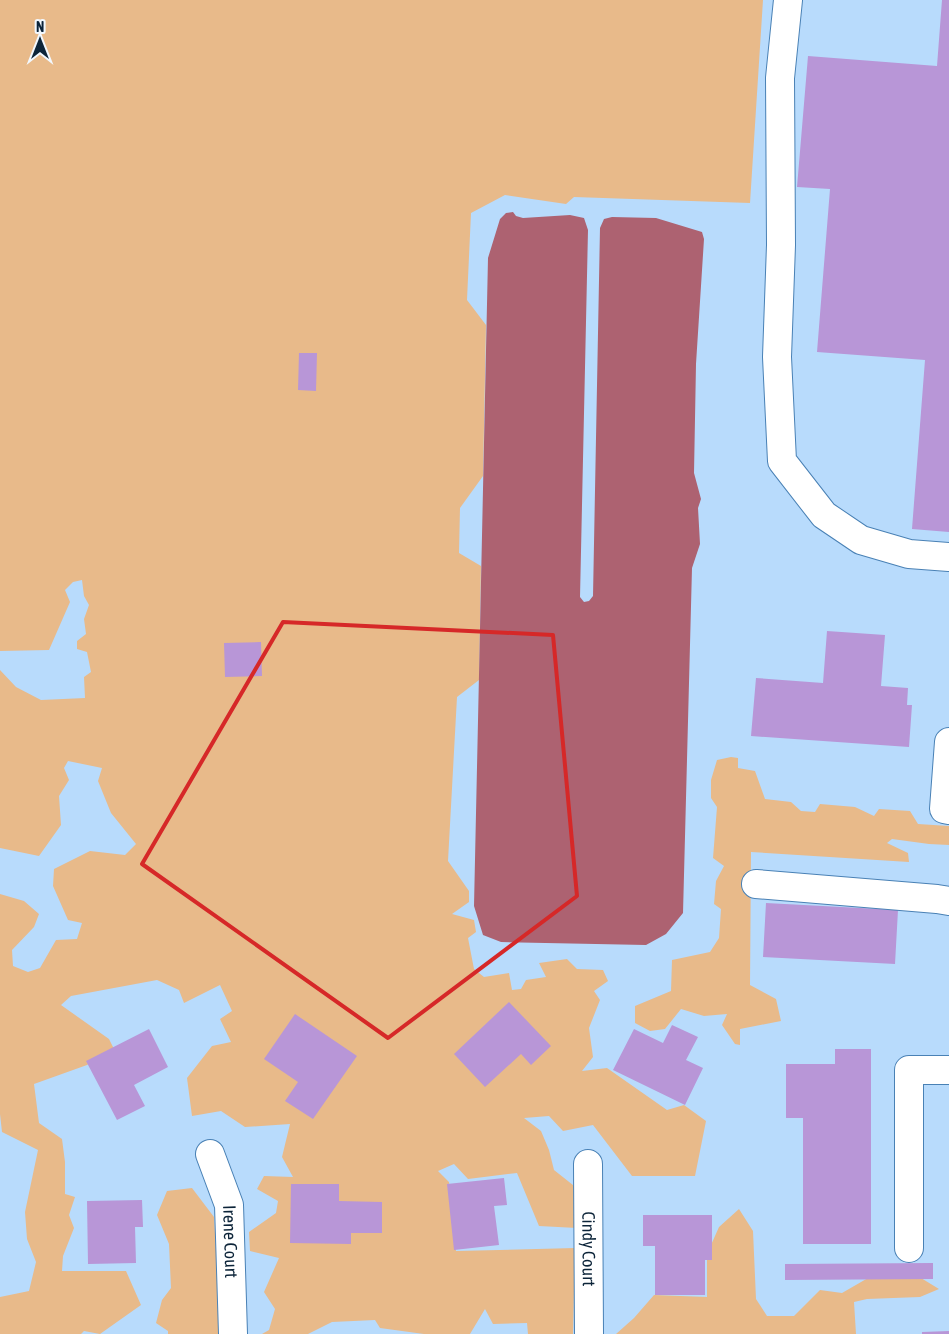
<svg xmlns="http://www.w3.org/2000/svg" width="949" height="1334" viewBox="0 0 949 1334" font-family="'Asap Condensed',sans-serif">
  <rect width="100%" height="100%" fill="#b8dbfc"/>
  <path fill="#e8ba8a" d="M0,0h763l-13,203 -176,-6 -8,7 -61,-9 -34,18 -4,87 19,25 -3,151 -23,32 -1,45 22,13 -2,114 -22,17 -9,164 21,30v11l-17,12 22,6 2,12 -8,6 6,31 10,8 25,-4 3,17 9,-1 5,-9 20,-3 -7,-14 28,-4 10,10 26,1 5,11 -14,10 6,9 -11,28 4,29 -11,14 25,-3 60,42 17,-5 22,16 -11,55h-63l-39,-51 -30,6 -14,-15 -25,2 17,13 8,19 5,20 24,19 -1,39 -38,-2 -22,-53 -49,6 -14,-15 -16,7 11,11 7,69 119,-3 -2,86h-45l-1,-11 -34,1 -8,-15 -15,25h-46l-44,-6 -5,-8 -43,2 -24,12h-46l7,-4 6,-21 -11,-17 15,-34 -29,-7 -1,-19 27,-19 2,-12 -21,-12 7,-13 29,1 -11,-20 8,-33 -45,3 -24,-16 -29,5 -5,-38 25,-32 19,-4 -11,-23 12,-8 -12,-26 -36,18 -5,-13 -22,-10 -86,16 -10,9 48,34 5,10 -27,16 -53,19 5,39 23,16 3,23v32l10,3 -6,18 5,13 -11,28 -1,15h64l15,34 -41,29 -16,-3 -3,3h-81v-37l29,-6 7,-29 -9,-23 -2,-27 13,-62 -36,-18 -2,-18v-220l24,7 15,13 -5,13 -22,23 1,16 15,6 12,-4 16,-28 21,-1 5,-16 -14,-3 -15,-34 1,-17 36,-18 35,4 11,-11 -25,-31 -13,-32 4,-13 -34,-7 -4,7 5,12 -10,16 2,29 -22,31 -39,-8v-178l16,17 25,13 44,-2 -1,-21 7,-5 -4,-20 -10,-3v-8l9,-7 -2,-15 5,-14 -5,-9 -2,-16 -9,2 -8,8 5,12 -21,48 -49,1z
    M731,757l7,1v10l17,3 10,28 26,3 10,9 14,1 5,-8 35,3 19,9 5,-7 31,2 8,13 31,2v19l-20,-1 -37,-5 -5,4 21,10 1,9 -158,-10 -1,133 26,14 5,22 -41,8v16l-5,-1 -13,-19 5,-11 -23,2 -23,-7 -16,20 -15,2 -15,-8v-17l36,-15 1,-31 38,-8 9,-14 2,-29 -7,-5 2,-23 8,-15 -11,-8 4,-51 -6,-9v-18l6,-20z
    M192,1188l22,29 7,117h-53v-3l-12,-8 6,-23 9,-12 -2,-44 -12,-29 10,-24z
    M739,1209l14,22 3,68 11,17h27l26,-26 22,3 26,-15h53l18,11 -19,8 -53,2 -13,3 2,32h-240l18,-16 20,-23 53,2v-43l12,-27z"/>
  <path fill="#ad6271" d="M513,212l3,4 7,2 47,-3 14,3 4,12 -8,367 4,5 5,-1 4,-5 7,-368 4,-9 8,-2 44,1 46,14 2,7 -8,125 -2,109 7,26 -3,9 2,36 -8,24 -9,345 -17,21 -20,11 -145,-3 -18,-7 -9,-29 14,-648 12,-39 6,-6z"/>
  <path fill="#b896d7" d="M942,0h7v532l-37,-3 13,-169 -108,-8 13,-163 -33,-2 11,-131 129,10z
    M299,353h18l-1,38 -18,-1z
    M827,631l58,4 -4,51 27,2 -1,17h5l-3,42 -158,-11 5,-58 67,5z
    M261,642l1,34 -37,1 -1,-34z
    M766,903l132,7 -3,54 -132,-7z
    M509,1002l42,44 -20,19 -10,-11 -36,33 -31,-33z
    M295,1014l62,42 -44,63 -28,-18 13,-19 -34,-23z
    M672,1025l26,12 -12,23 17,8 -18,37 -72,-35 21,-41 29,14z
    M149,1029l19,38 -34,18 11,21 -28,14 -31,-59z
    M835,1049h36v195h-68v-126h-17v-54h49z
    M504,1178l3,27 -13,1 5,39 -45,5 -7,-66z
    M291,1184h48v17l43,1v31h-31v11l-61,-1z
    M142,1200l1,27h-8l1,36 -48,1 -1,-63z
    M643,1215h69v45h-7v35h-50v-49h-12z
    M933,1263v16l-148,1v-16z
    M949,1331v3h-27v-2z"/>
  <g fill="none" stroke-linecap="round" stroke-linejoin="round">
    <defs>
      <g id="minor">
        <path d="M788,0l-8,78 1,167 -4,112 5,104 42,54 37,25 48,14 40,3"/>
        <path d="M949,742l-5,67 5,1"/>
        <path d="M756,884l181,15 12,2"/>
        <path id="s1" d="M210,1154l19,51 4,129"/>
        <path id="s2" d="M588,1164l1,170"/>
        <path d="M909,1248v-178h40"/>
      </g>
    </defs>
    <use href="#minor" stroke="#4981b5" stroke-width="30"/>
    <use href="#minor" stroke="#fff" stroke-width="28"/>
  </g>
  <path fill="none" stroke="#d62828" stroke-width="4" stroke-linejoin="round" d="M283,622l270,13 24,261 -189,142 -246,-174z"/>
  <g text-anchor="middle" stroke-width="4" stroke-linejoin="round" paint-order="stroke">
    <g font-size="18" fill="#0c2439" stroke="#f2f8fe">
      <text dy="6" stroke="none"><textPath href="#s1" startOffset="91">Irene Court</textPath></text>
      <text dy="6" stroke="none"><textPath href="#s2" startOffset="85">Cindy Court</textPath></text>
    </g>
  </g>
  <g transform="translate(40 40)" stroke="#f2f8fe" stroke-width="4" paint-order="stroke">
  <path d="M0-4L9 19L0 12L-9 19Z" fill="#0c2439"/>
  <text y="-8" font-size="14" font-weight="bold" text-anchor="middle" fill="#0c2439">N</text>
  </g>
</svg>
